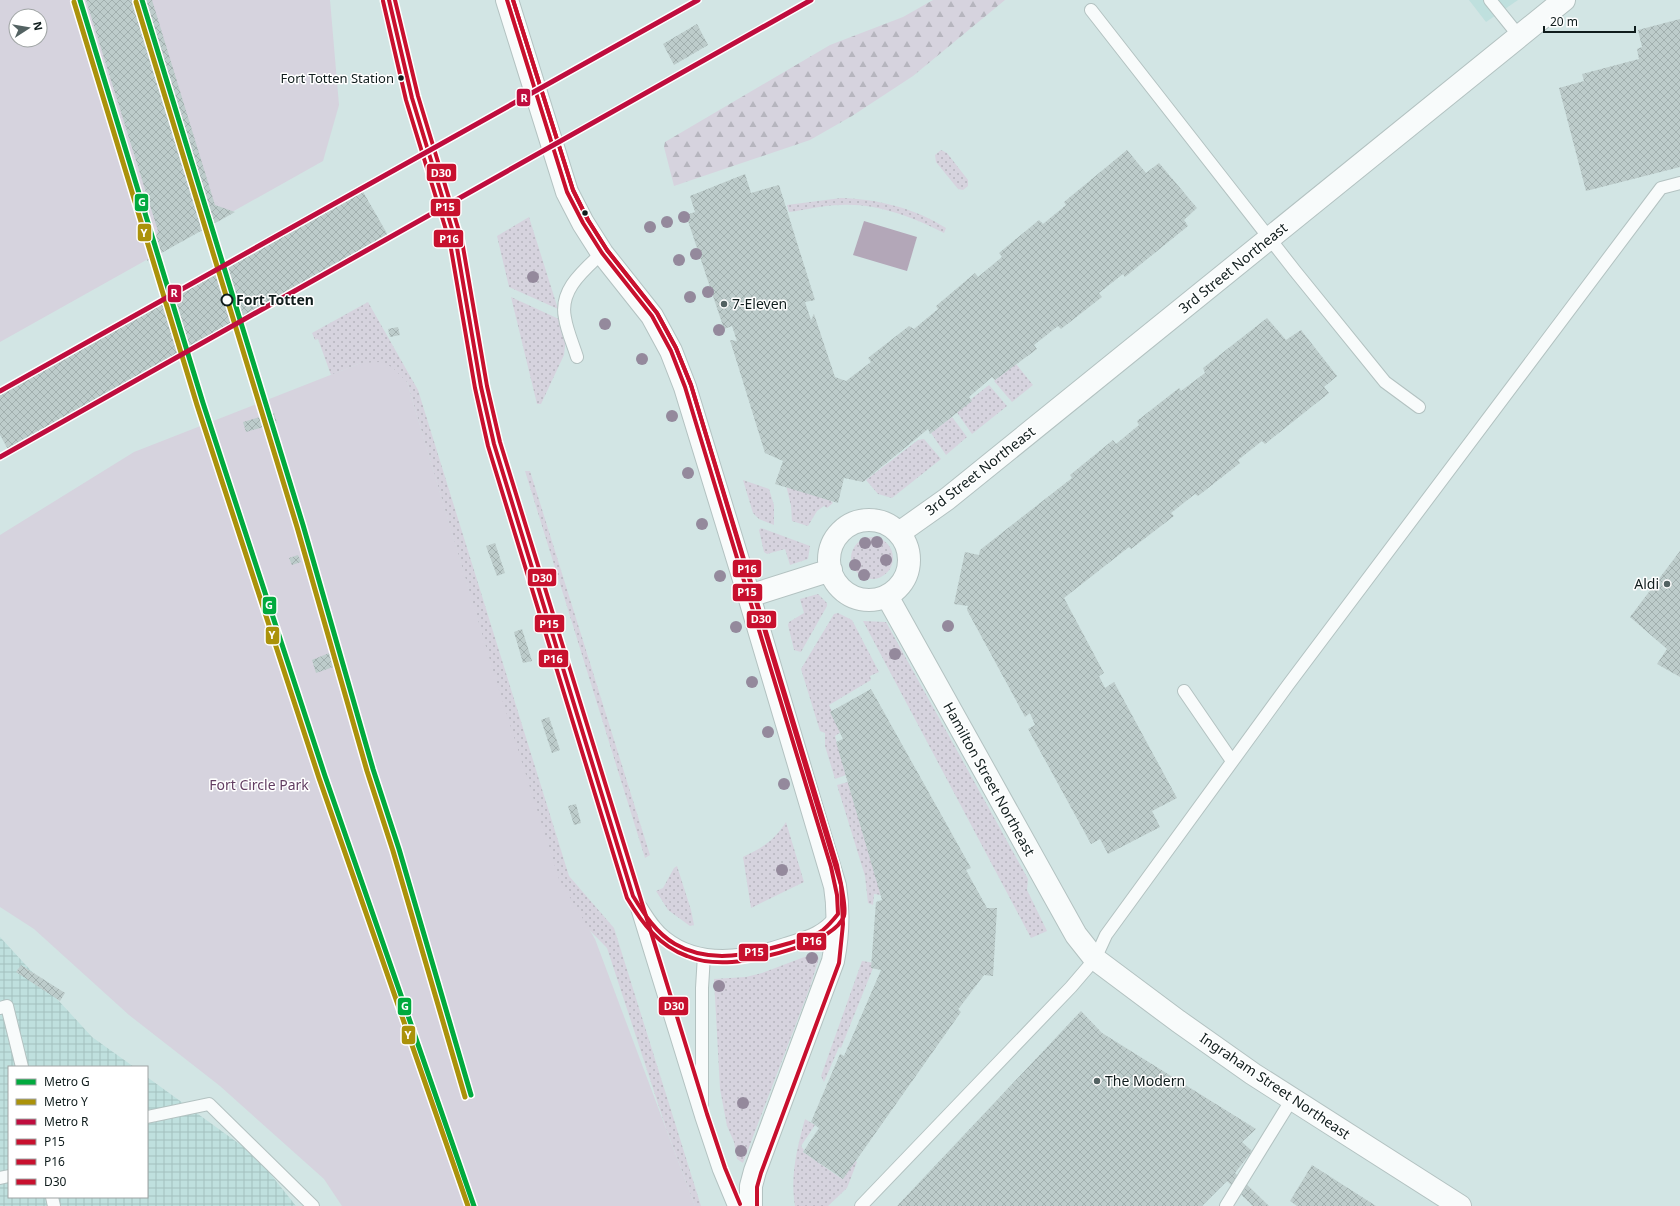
<svg xmlns="http://www.w3.org/2000/svg" width="1680" height="1206" viewBox="0 0 1680 1206" font-family="'Noto Sans',sans-serif">
  <defs>
    <pattern id="industrial-grid" width="8" height="8" patternUnits="userSpaceOnUse"><rect width="8" height="8" fill="#bfe0de"/><path d="M0 4h8M4 0v8" fill="none" stroke="#a3c0be"/></pattern>
    <pattern id="grass-dots" width="8" height="8" patternUnits="userSpaceOnUse"><rect width="8" height="8" fill="#d6d3de"/><path d="M2 2h.1M6 6h.1" fill="none" stroke="#b6b5be" stroke-width="1.8" stroke-linecap="round"/></pattern>
    <pattern id="forest-firs" width="22" height="20" patternUnits="userSpaceOnUse"><rect width="22" height="20" fill="#d6d3de"/><path d="M5 1l3.5 6h-7zM16 11l3.5 6h-7z" fill="#b6b5be"/></pattern>
    <pattern id="building-cross-hatch" width="8" height="8" patternUnits="userSpaceOnUse"><rect width="8" height="8" fill="#bdcccb"/><path d="M0 0l8 8M0 8l8-8" fill="none" stroke="#a1afae"/></pattern>
  </defs>
  <rect width="100%" height="100%" fill="#d2e5e4"/>
  <path fill="#bfe0de" d="M1469,0h49l-32,22z"/>
  <path fill="url(#industrial-grid)" d="M0,937l92,100 42,30h-125v130h138v-120l109,79 40,50h-296z"/>
  <path fill="url(#grass-dots)" d="M941,150l6,3 21,27v6l-5,4 -5,-1 -22,-27 -1,-7z
    M841,198c36,1 74,10 105,30l-2,5c-31,-16 -68,-30 -103,-28 -18,0 -35,5 -52,7l-2,-7z
    M529,217l29,92 -49,-22 -12,-51z
    M511,297l50,23 5,16 -2,19 -23,49h-4z
    M368,302l50,88 151,486 45,52 87,278h-6l-29,-78 -59,-180 -63,-64 -2,-47 -135,-455 -46,-19 -30,12 -13,-36 -3,1 -3,-7z
    M1016,364l17,21 -21,17 -18,-21z
    M989,385l18,21 -35,28 -16,-23z
    M952,417l15,20 -21,18 -15,-22z
    M924,439l17,20 -49,39 -14,-4 -12,-14 52,-40z
    M525,471h5l120,384 -5,3z
    M743,480l26,9 5,16v20l-15,-6 -6,-6z
    M786,485l44,15 3,3 -6,5 -3,-2 -7,5 -9,15 -16,-5 -1,-15z
    M761,528l49,18 -2,13 -18,6 -5,-16 -18,5 -3,-2 -5,-22z
    M851 558a21 21 0 1 1 42 0a21 21 0 1 1-42 0Z
    M818,594l9,9v3l-26,46 -7,-2 -6,-25 1,-3 15,-9 -4,-14z
    M838,613l14,7 27,52 -9,4 1,4 -42,25 12,27 -6,4 11,39 -11,4 -10,-33v-13l-5,-2 -19,-62 33,-55z
    M863,621l23,1 142,257 -1,11 20,41 -16,7z
    M848,782l33,113 -7,-1 -1,11 -5,-2 -3,-27 -28,-91z
    M786,822l18,60 -53,26 -8,-51c20,-10 31,-16 43,-35z
    M677,866l14,44 3,15 -4,1 -22,-16 -12,-19 7,-3 11,-20z
    M815,953l4,5 -9,29 -67,176 -6,-4 -3,-17 -7,-16 -7,-37 -6,-110 32,-2 16,-4z
    M862,961l13,2 -34,85 -2,-1 -15,35 -3,-6z
    M805,1119l10,6 -14,21 3,4 -1,2 39,27 13,-18 2,1 -10,26 -19,18h-33c-5,-30 2,-58 10,-87z"/>
  <path fill="url(#forest-firs)" d="M933,0h72l-92,76 -61,40 -42,24 -136,46 -10,-39 1,-5 165,-97 73,-28z"/>
  <path fill="#d6d3de" fill-rule="evenodd" d="M0,0h330l9,105 -16,56 -323,181zM16,16h24v24h-24z
    M380,362l12,5 15,15 88,295 64,202 36,60 100,267h-353l-18,-27 -104,-93 -91,-71 -95,-86 -34,-22v-372l134,-83 227,-89z"/>
  <path fill="#b3a7b8" d="M864,221l53,16 -10,34 -54,-16z"/>
  <path fill="url(#building-cross-hatch)" d="M86,0h66l63,205 20,7 -88,49 11,-30z
    M1680,19v148l-94,24 -27,-103 25,-7 -2,-7 57,-15 -2,-10 5,-2 -4,-17z
    M697,24l11,21 -34,20 -11,-21z
    M1127,150l19,23 13,-10 38,45 -13,12 4,6 -63,51 -2,-3 -24,19 3,4 -41,32 -3,-3 -24,19 3,4 -42,31 -3,-3 -23,20 3,4 -42,33 -2,-5 -65,53 -19,-4 -6,25 -63,-19 8,-23 -18,-8 -35,-113 7,1 -5,-15 -8,3 -38,-114 9,-3 -5,-16 55,-22 6,19 28,-8 36,115 -10,2 6,18 3,-6 21,63 11,4 25,-19 -3,-4 41,-32 5,3 24,-20 -2,-3 39,-33 3,4 24,-20 -3,-4 40,-33 4,4 23,-19 -2,-3z
    M362,190l27,47 -380,214 -9,-16v-42z
    M1267,318l19,22 15,-10 36,46 -13,11 5,6 -64,51 -3,-3 -24,19 2,3 -42,33 -3,-2 -24,19 3,3 -43,33 -2,-2 -65,51 40,75 -5,3 6,12 9,-6 63,116 -25,13 8,16 -52,27 -8,-15 -9,5 -63,-115 7,-4 -5,-12 -5,4 -58,-107 1,-4 -14,-2 11,-52 14,3 1,-5 92,-72 -2,-3 43,-35 3,4 23,-19 -2,-4 42,-33 2,3 24,-18 -2,-5z
    M398,327l2,8 -10,2 -2,-8z
    M274,413l3,10 -31,9 -3,-10z
    M495,543l10,30 -8,3 -11,-30z
    M1680,551v126l-23,-13 10,-15 -37,-32z
    M298,555l3,7 -9,3 -3,-7z
    M522,629l10,32 -9,2 -9,-31z
    M334,651l5,14 -23,8 -4,-13z
    M871,689l100,179 -5,2 21,38h10l-4,68 -9,-1 -24,32 -2,2 3,3 -118,167 -40,-27 16,-24 -8,-6 29,-68 4,2 37,-86 -10,-2 5,-66 6,-2 -46,-158 7,-3 -13,-27z
    M549,717l11,33 -8,3 -11,-33z
    M576,804l5,19 -7,2 -6,-19z
    M21,965l44,28 -5,8 -44,-29z
    M1081,1011l21,22 154,96 -14,13 10,9 -17,22 34,33h-16l-26,-25 -25,25h-305z
    M1312,1165l64,41h-79l-7,-5z"/>
  <g fill="none" stroke-linecap="round" stroke-linejoin="round">
    <defs>
      <path id="service" d="M389,0l23,98 44,144 25,145 13,57 207,672 18,54 15,36
        M1490,0l29,36
        M1091,10l204,261 90,111 34,25
        M577,357c-4,-13 -10,-26 -12,-39 -6,-28 18,-47 37,-65
        M1184,691l48,70
        M641,907c7,11 14,23 25,31 34,27 81,19 119,6 22,-7 37,-10 52,-29
        M0,1008l7,-2 15,61
        M702,1104v-116l2,-33
        M147,1117l62,-13 104,102
        M0,1178l9,-2
        M52,1197l2,9
        M861,1206l210,-219 24,-28 11,-24 182,-250 373,-497 19,-5
        M1226,1206l66,-107"/>
      <path id="minor" d="M507,0l60,192 16,31 19,30 50,63 19,35 14,36 64,209 86,290c4,25 3,50 -2,75l-78,210 -4,15v20
        M829 560a40 40 0 1 1 80 0a40 40 0 1 1-80 0Z
        M899,533l48,-34 617,-499
        M749,596l82,-26
        M887,596l189,339 19,24 83,62 75,53 207,132"/>
    </defs>
    <use href="#service" stroke="#b3c2c1" stroke-width="14"/>
    <use href="#minor" stroke="#b3c2c1" stroke-width="24"/>
    <use href="#service" stroke="#f8fbfb" stroke-width="12"/>
    <use href="#minor" stroke="#f8fbfb" stroke-width="22"/>
    <defs>
      <path id="bus-1" d="M389,0l23,98 44,144 25,145 13,57 139,452c11,18 23,37 42,48 36,21 77,10 115,-1 11,-4 24,-6 33,-13 6,-5 11,-11 15,-16l-1,-19 -6,-28 -146,-480 -14,-36 -19,-35 -50,-63 -19,-30 -16,-31 -60,-192"/>
      <path id="bus-2" d="M383,1l23,99 44,143 25,145 13,58 139,452c15,25 32,48 60,58 14,6 30,7 45,6 26,-2 102,-19 112,-46 3,-10 -5,-40 -7,-51l-146,-480 -15,-37 -19,-35 -50,-63 -19,-30 -15,-30 -60,-190"/>
      <path id="bus-3" d="M395,0l23,96 44,145 25,145 13,56 207,672 18,54 15,36
        M513,0l60,190 15,30 19,30 50,63 19,35 15,37 150,500 2,39 -4,39 -78,210 -4,14v19"/>
    </defs>
    <use href="#bus-1" stroke="#fff" stroke-width="7"/>
    <use href="#bus-2" stroke="#fff" stroke-width="7"/>
    <use href="#bus-3" stroke="#fff" stroke-width="7"/>
    <use href="#bus-1" stroke="#c8102e" stroke-width="4"/>
    <use href="#bus-2" stroke="#c8102e" stroke-width="4"/>
    <use href="#bus-3" stroke="#c8102e" stroke-width="4"/>
    <defs>
      <path id="metro-1" d="M80,0l123,403 122,373 149,430
        M142,0l161,525 70,244 26,80 72,246"/>
      <path id="metro-2" d="M74,2l123,403 122,373 149,428
        M136,2l161,525 70,244 26,80 72,246"/>
      <path id="metro-3" d="M0,391l698,-391
        M0,457l811,-457"/>
    </defs>
    <use href="#metro-1" stroke="#fff" stroke-width="8"/>
    <use href="#metro-2" stroke="#fff" stroke-width="8"/>
    <use href="#metro-3" stroke="#fff" stroke-width="8"/>
    <use href="#metro-1" stroke="#01aa3e" stroke-width="5"/>
    <use href="#metro-2" stroke="#ab920a" stroke-width="5"/>
    <use href="#metro-3" stroke="#bf0d3e" stroke-width="5"/>
  </g>
  <g fill="#94899c">
    <circle cx="684" cy="217" r="6"/>
    <circle cx="667" cy="222" r="6"/>
    <circle cx="650" cy="227" r="6"/>
    <circle cx="696" cy="254" r="6"/>
    <circle cx="679" cy="260" r="6"/>
    <circle cx="533" cy="277" r="6"/>
    <circle cx="708" cy="292" r="6"/>
    <circle cx="690" cy="297" r="6"/>
    <circle cx="605" cy="324" r="6"/>
    <circle cx="719" cy="330" r="6"/>
    <circle cx="642" cy="359" r="6"/>
    <circle cx="672" cy="416" r="6"/>
    <circle cx="688" cy="473" r="6"/>
    <circle cx="702" cy="524" r="6"/>
    <circle cx="877" cy="542" r="6"/>
    <circle cx="865" cy="543" r="6"/>
    <circle cx="886" cy="560" r="6"/>
    <circle cx="855" cy="565" r="6"/>
    <circle cx="864" cy="575" r="6"/>
    <circle cx="720" cy="576" r="6"/>
    <circle cx="948" cy="626" r="6"/>
    <circle cx="736" cy="627" r="6"/>
    <circle cx="895" cy="654" r="6"/>
    <circle cx="752" cy="682" r="6"/>
    <circle cx="768" cy="732" r="6"/>
    <circle cx="784" cy="784" r="6"/>
    <circle cx="782" cy="870" r="6"/>
    <circle cx="812" cy="958" r="6"/>
    <circle cx="719" cy="986" r="6"/>
    <circle cx="743" cy="1103" r="6"/>
    <circle cx="741" cy="1151" r="6"/>
  </g>
  <g fill="#0f1c1c" stroke="#fff" stroke-width="1.5">
    <circle cx="401" cy="78" r="3.5"/>
    <circle cx="585" cy="213" r="3.5"/>
  </g>
  <circle fill="#fff" stroke="#0f1c1c" stroke-width="2" cx="227" cy="300" r="5.5"/>
  <g fill="#536262" stroke="#fff" stroke-width="1.5">
    <circle cx="724" cy="304" r="4"/>
    <circle cx="1667" cy="584" r="4"/>
    <circle cx="1097" cy="1081" r="4"/>
  </g>
  <g text-anchor="middle" stroke-width="3" stroke-linejoin="round" paint-order="stroke">
    <g font-size="13" fill="#0f1c1c" stroke="#fff" text-anchor="end">
      <text x="394" y="83">Fort Totten Station</text>
    </g>
    <g font-size="14" fill="#0f1c1c" stroke="#fff">
      <text transform="translate(1233 268) rotate(-39)" y="5">3rd Street Northeast</text>
      <text transform="translate(980 471) rotate(-38)" y="5">3rd Street Northeast</text>
      <text transform="translate(989 779) rotate(61)" y="5">Hamilton Street Northeast</text>
      <text transform="translate(1275 1086) rotate(34)" y="5">Ingraham Street Northeast</text>
    </g>
    <g font-size="14" font-weight="bold" fill="#0f1c1c" stroke="#fff" text-anchor="start">
      <text x="236" y="305">Fort Totten</text>
    </g>
    <g font-size="14" fill="#0f1c1c" stroke="#fff" text-anchor="start">
      <text x="732" y="309">7-Eleven</text>
      <text x="1659" y="589" text-anchor="end">Aldi</text>
      <text x="1105" y="1086">The Modern</text>
    </g>
    <g font-size="14" fill="#623e62" stroke="#fff">
      <text x="259" y="790">Fort Circle Park</text>
    </g>
  </g>
  <g stroke="#fff" stroke-width="1.5">
    <rect x="516" y="88" width="15" height="19" rx="4" fill="#bf0d3e"/>
    <rect x="426" y="163" width="31" height="19" rx="4" fill="#c8102e"/>
    <rect x="134" y="193" width="15" height="19" rx="4" fill="#01aa3e"/>
    <rect x="430" y="198" width="31" height="19" rx="4" fill="#c8102e"/>
    <rect x="137" y="223" width="15" height="19" rx="4" fill="#ab920a"/>
    <rect x="433" y="229" width="31" height="19" rx="4" fill="#c8102e"/>
    <rect x="167" y="284" width="15" height="19" rx="4" fill="#bf0d3e"/>
    <rect x="732" y="559" width="30" height="19" rx="4" fill="#c8102e"/>
    <rect x="527" y="568" width="30" height="19" rx="4" fill="#c8102e"/>
    <rect x="732" y="583" width="31" height="19" rx="4" fill="#c8102e"/>
    <rect x="262" y="596" width="15" height="19" rx="4" fill="#01aa3e"/>
    <rect x="746" y="610" width="31" height="19" rx="4" fill="#c8102e"/>
    <rect x="534" y="614" width="31" height="19" rx="4" fill="#c8102e"/>
    <rect x="265" y="626" width="15" height="19" rx="4" fill="#ab920a"/>
    <rect x="538" y="649" width="31" height="19" rx="4" fill="#c8102e"/>
    <rect x="796" y="932" width="31" height="19" rx="4" fill="#c8102e"/>
    <rect x="738" y="943" width="31" height="19" rx="4" fill="#c8102e"/>
    <rect x="658" y="996" width="31" height="20" rx="4" fill="#c8102e"/>
    <rect x="397" y="997" width="15" height="19" rx="4" fill="#01aa3e"/>
    <rect x="401" y="1025" width="15" height="20" rx="4" fill="#ab920a"/>
  </g>
  <g font-size="11" text-anchor="middle" font-weight="bold" fill="#fff">
    <text x="524" y="102">R</text>
    <text x="441" y="177">D30</text>
    <text x="142" y="206">G</text>
    <text x="445" y="211">P15</text>
    <text x="144" y="237">Y</text>
    <text x="449" y="243">P16</text>
    <text x="174" y="297">R</text>
    <text x="747" y="573">P16</text>
    <text x="542" y="582">D30</text>
    <text x="747" y="596">P15</text>
    <text x="269" y="609">G</text>
    <text x="761" y="623">D30</text>
    <text x="549" y="628">P15</text>
    <text x="272" y="639">Y</text>
    <text x="553" y="663">P16</text>
    <text x="812" y="945">P16</text>
    <text x="754" y="956">P15</text>
    <text x="674" y="1010">D30</text>
    <text x="405" y="1010">G</text>
    <text x="408" y="1039">Y</text>
  </g>
  <rect x="8" y="1066" width="140" height="132" fill="#ffffff" stroke="#9fa4a4"/>
  <rect x="16" y="1079" width="20" height="6" fill="#01aa3e" stroke="#9fa4a4"/>
  <text x="44" y="1086" font-size="12" fill="#0f1c1c">Metro G</text>
  <rect x="16" y="1099" width="20" height="6" fill="#ab920a" stroke="#9fa4a4"/>
  <text x="44" y="1106" font-size="12" fill="#0f1c1c">Metro Y</text>
  <rect x="16" y="1119" width="20" height="6" fill="#bf0d3e" stroke="#9fa4a4"/>
  <text x="44" y="1126" font-size="12" fill="#0f1c1c">Metro R</text>
  <rect x="16" y="1139" width="20" height="6" fill="#c8102e" stroke="#9fa4a4"/>
  <text x="44" y="1146" font-size="12" fill="#0f1c1c">P15</text>
  <rect x="16" y="1159" width="20" height="6" fill="#c8102e" stroke="#9fa4a4"/>
  <text x="44" y="1166" font-size="12" fill="#0f1c1c">P16</text>
  <rect x="16" y="1179" width="20" height="6" fill="#c8102e" stroke="#9fa4a4"/>
  <text x="44" y="1186" font-size="12" fill="#0f1c1c">D30</text>
  <g transform="translate(28 28) rotate(78)"><circle r="19" fill="#ffffff" stroke="#9fa4a4"/>
  <path d="M0-3L7 15L0 10L-7 15Z" fill="#536262"/>
  <text y="-6" font-size="11" font-weight="bold" text-anchor="middle" fill="#0f1c1c">N</text>
  </g>
  <path d="M1544 26v6h91v-6" fill="none" stroke="#0f1c1c" stroke-width="2"/>
  <text x="1550" y="26" font-size="12" fill="#0f1c1c" stroke="#ffffff" stroke-width="3" paint-order="stroke">20 m</text>
</svg>
